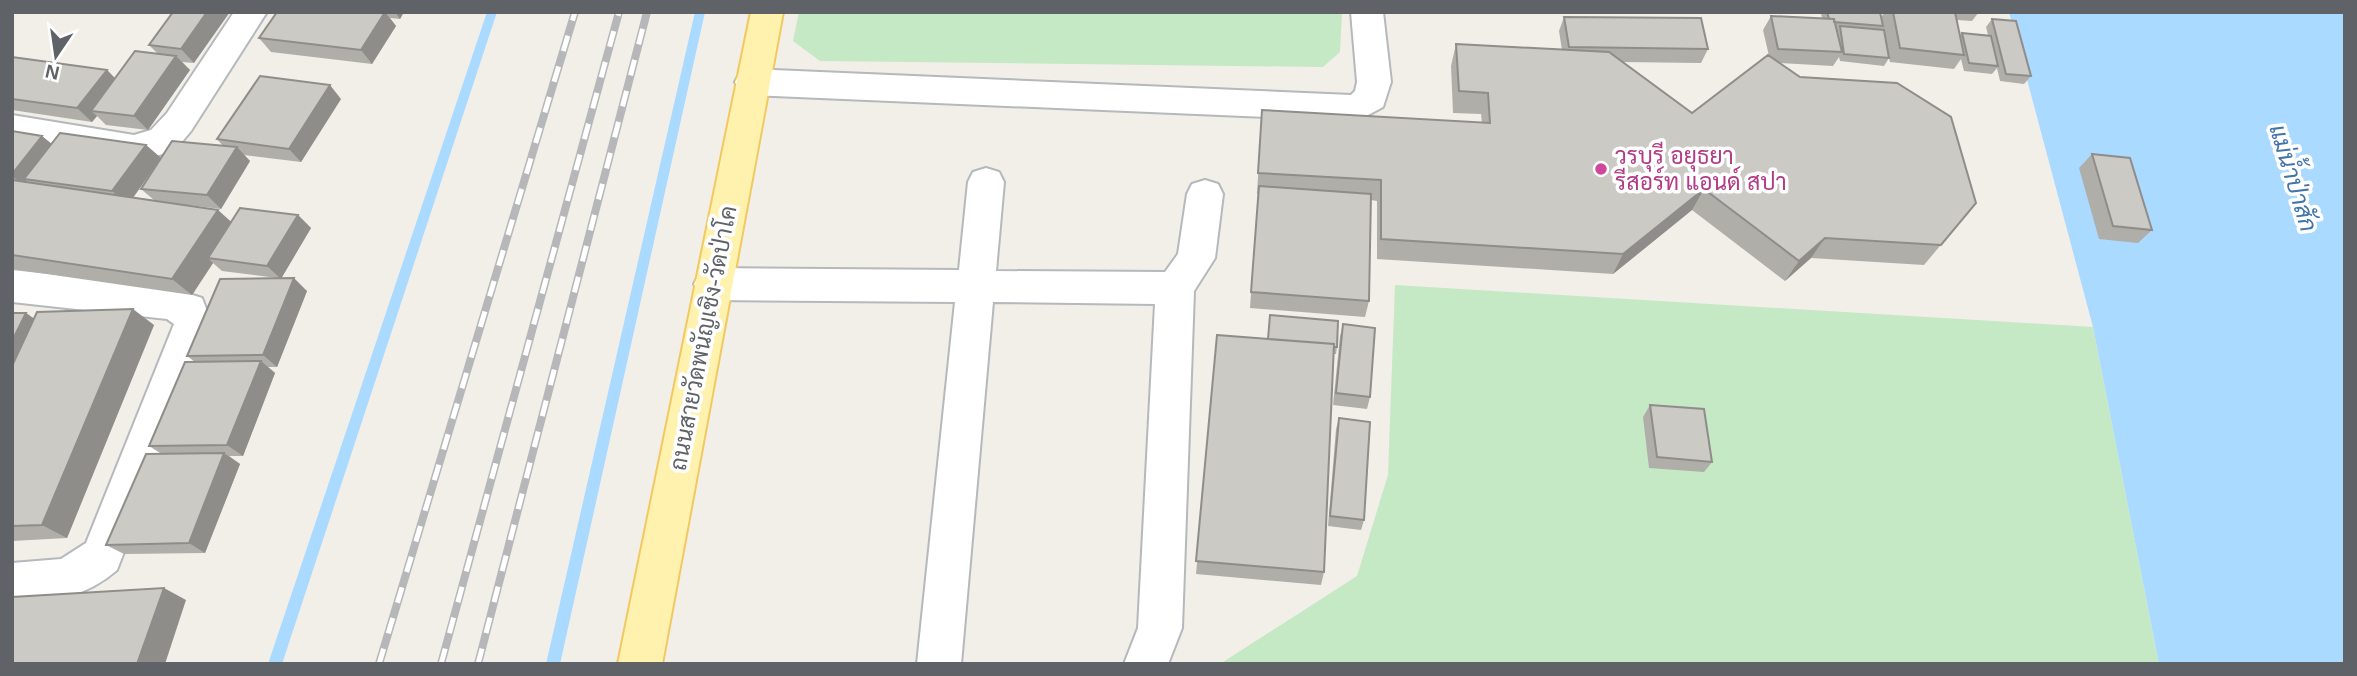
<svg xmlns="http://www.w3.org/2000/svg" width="2357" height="676" viewBox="0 0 2357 676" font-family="Helvetica,Sarabun,sans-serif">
  <rect width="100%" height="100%" fill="#f1efe8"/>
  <path fill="#c5e8c5" d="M799,12h543l-2,40 -17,15 -503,-6 -27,-20z
    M1395,285l698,42 66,337h-939l137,-88 31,-101z"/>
  <path fill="#aadaff" d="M2009,12h336v652h-186l-66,-337z"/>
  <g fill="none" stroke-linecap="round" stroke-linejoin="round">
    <path fill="#aadaff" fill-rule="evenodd" d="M487,12h10l-215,652h-14z
      M695,12h10l-145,652h-14z"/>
    <defs>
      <path id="minor" d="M234,12h33l-76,119 -16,19 -41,13 -122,-21v-27l122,20 17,-5 16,-17z
        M1351,12h32l8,70 -8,25 -26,14 -605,-26 -12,-4 -5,-9 5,-9 12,-4 599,26 4,-4 2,-9z
        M986,168l13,4 5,10 -8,89 169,1 13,-18 9,-60 5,-10 13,-4 13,4 5,10 -8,64 -21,33 -12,337 -14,36h-44l14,-36 17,-324 -162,-2 -32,362h-44l38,-362 -242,-2 -13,-5 -6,-11 6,-11 13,-5 246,2 9,-88 5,-10z
        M12,270l155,17 35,11 10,26 -95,246c-31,27 -65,33 -105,33v-40l49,-4 25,-16 88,-219 -7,-5 -155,-17z"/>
      <path id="major" d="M751,12h32l-121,652h-44z"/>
    </defs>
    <use href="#minor" stroke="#b5b8bc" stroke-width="4"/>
    <use href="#major" stroke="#f2c960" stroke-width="4"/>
    <use href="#minor" fill="#fff" fill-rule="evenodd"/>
    <use href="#major" fill="#fff2af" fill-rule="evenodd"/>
    <defs>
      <path id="rail" d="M379,664l196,-652
        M441,664l178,-652
        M478,664l169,-652"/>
    </defs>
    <use href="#rail" stroke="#b6b7b8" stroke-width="8"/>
    <use href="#rail" stroke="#fff" stroke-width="5" stroke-dasharray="16" stroke-linecap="butt"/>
  </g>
  <path fill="#afaea9" d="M173,12l21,51 -12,-1 8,8 -42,60 -42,-5 -9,-9 -5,6 -80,-12v-53l95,13 8,8 42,-25 -8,-8z
    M277,12h127l-4,7 -10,-1 6,8 -24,38 -101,-12 -12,-14z
    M1821,12h59l1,5 4,-5h94l-7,9 -15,-1 3,15 2,-2 26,2 -2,-8 6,-8 39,57 -7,8 -24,-3 -3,-13 -5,6 -28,-3 -3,-12 -7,10 -64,-7 -2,-10 1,6 -5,8 -44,-5 -1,-4 -6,9 -53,-3 196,140 -52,62 -113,-7 -26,23 -93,-71 -79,64 -236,-15v-58l-6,-1 -2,101 -4,16 -115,-9 8,-114h-1l5,-84 220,13 -1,-9 -28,-1 -2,-47 5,-22 106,6 -3,-19 5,-14 144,32 -7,14 -79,-1 70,51 77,-57 -6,-26 8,-14 51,3z
    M341,99l-40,63 -57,-7 6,6 -29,48 -33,-4 43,17 67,-7 13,13 -30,50 26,13 -30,76h-9l7,6 -32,83h-14l11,8 -35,89 -81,1 -18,-9 54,-92 -11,-7 46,-84 -8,-6 90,-78 -55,-7 -9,-8 -21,32 -180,-26v-138l30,5 9,8 95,1 15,13 -28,39 21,3 -13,-11 82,-43 -6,-7z
    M2092,154l60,76 -14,13 -39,-4 -20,-71z
    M12,313h14l8,6 120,6 -87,213 -55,3z
    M1343,324l27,73 -3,12 -34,-4 7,-69z
    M1217,335l120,12 -1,7h-3l-9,218 -3,13 -125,-11z
    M1650,405l62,57 -8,10 -55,-4 -6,-51z
    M1339,418l25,102 -3,10 -33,-4 8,-97z"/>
  <path fill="#8f8d8a" d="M207,12h23l-36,51 -13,-14z
    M385,12l11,14 -24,38 -11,-14z
    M395,12h9l-4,7z
    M176,56l14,14 -42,60 -14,-14z
    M107,70l14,15 -30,26 6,5 -5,6 -15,-14z
    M330,85l11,14 -40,63 -12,-13z
    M42,136l16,13 -34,30 7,5 -3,5 -16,-13v-2z
    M146,145l15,13 -33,47 -16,-14z
    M237,147l13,14 -29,48 -14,-14z
    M1704,189l-12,21 -79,64 10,-20z
    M218,210l19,17 -29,31 5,5 -21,32 -20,-16z
    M298,215l13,13 -30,51 -14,-13z
    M1825,238l-14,20 -26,23 14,-20z
    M294,278l13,13 -30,76 -14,-12z
    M133,309l21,16 -87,213 -25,-13z
    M26,313l23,16 -37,80v-68z
    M261,361l14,12 -32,83 -16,-11z
    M224,453l16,11 -35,89 -16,-10z
    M164,588l22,12 -21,64h-28z"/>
  <path fill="#cccac5" stroke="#8f8d8a" stroke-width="2" d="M173,12h34l-26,37 -32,-4z
    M277,12h108l-24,38 -102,-12z
    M1827,12h53l3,14 -49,-4v-3h-5z
    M1893,12h62l9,43 -64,-7z
    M1771,16l63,3 8,33 -64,-3z
    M1564,17l137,1 7,31 -139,-2z
    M1992,19l24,2 15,55 -25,-2z
    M1840,26l44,4 5,28 -45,-4z
    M1962,33l29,3 7,30 -29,-3z
    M1456,44l153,8 83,61 76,-58 32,22 97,6 54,34 25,86 -35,42 -116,-7 -26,23 -95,-72 -81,65 -242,-15v-59l-123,-7 4,-63 228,13 -2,-30 -29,-2z
    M135,51l41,5 -42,60 -43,-5z
    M12,57l95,13 -30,38 -65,-9z
    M260,76l70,9 -41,64 -72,-10z
    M12,131l30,5 -30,38z
    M60,133l86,12 -34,46 -88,-12z
    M172,141l65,6 -30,48 -66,-6z
    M2092,154l38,4 22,72 -39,-4z
    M12,180l206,30 -46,69 -160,-24z
    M1259,186l112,8 -2,107 -118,-9z
    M240,208l58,7 -31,51 -59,-8z
    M294,278l-31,77 -76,1 33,-77z
    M133,309l-91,216 -30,1v-160l25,-54z
    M12,313h14l-14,28z
    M1270,315l68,6 -1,26h-3v-3l-66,-5z
    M1343,324l32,4 -5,69 -34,-4z
    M1217,335l117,9 -10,228 -128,-11z
    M261,361l-34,84 -78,1 36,-84z
    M1650,405l54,4 8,53 -55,-5z
    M1339,418l31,4 -6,98 -34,-4z
    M224,453l-35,90 -83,2 40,-91z
    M164,588l-27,76h-125v-67z"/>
  <circle fill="#d1479c" stroke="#fff" stroke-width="2.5" cx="1601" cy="169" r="7"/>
  <g text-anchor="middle" stroke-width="7" stroke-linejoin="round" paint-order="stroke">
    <g font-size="23" fill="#b23c85" stroke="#fff" text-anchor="start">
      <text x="1615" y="164">วรบุรี อยุธยา<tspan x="1615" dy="26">รีสอร์ท แอนด์ สปา</tspan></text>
    </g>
    <g font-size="23" fill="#5f6368" stroke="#fff">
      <text transform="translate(703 338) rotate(-79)" y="8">ถนนสายวัดพนัญเชิง-วัดป่าโค</text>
    </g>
    <g font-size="24" font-style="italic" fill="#4174aa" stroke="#fff">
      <text transform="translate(2293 178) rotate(73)" y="8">แม่น้ำป่าสัก</text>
    </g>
  </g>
  <rect width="2357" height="676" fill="none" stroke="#5f6368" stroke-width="28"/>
  <g transform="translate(56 56) rotate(193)" stroke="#ffffff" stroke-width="5" paint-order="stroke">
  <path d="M0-5L12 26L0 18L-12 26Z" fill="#5f6368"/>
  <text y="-10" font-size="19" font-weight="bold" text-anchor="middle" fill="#5f6368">N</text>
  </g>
</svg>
